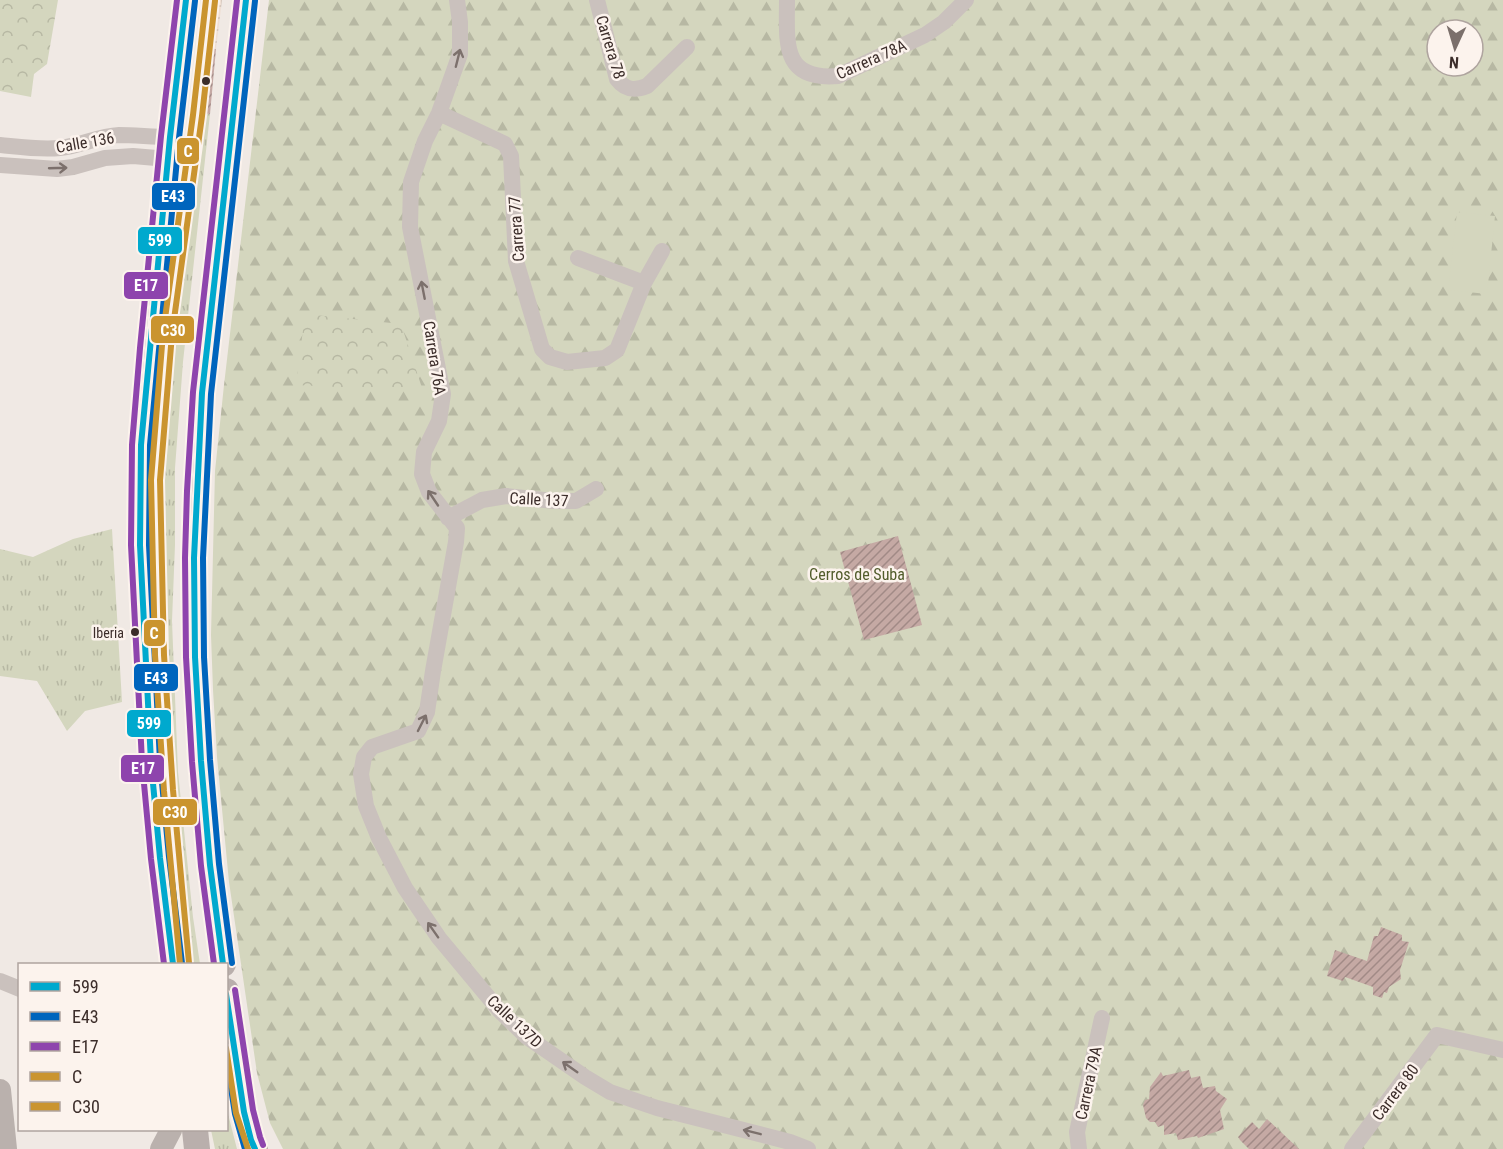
<svg xmlns="http://www.w3.org/2000/svg" width="1503" height="1149" viewBox="0 0 1503 1149" font-family="'Roboto Condensed',sans-serif">
  <defs>
    <pattern id="grass-tufts" width="24" height="20" patternUnits="userSpaceOnUse" patternTransform="scale(1.5)"><rect width="24" height="20" fill="#d4d6be"/><path d="M3 7l-1-3M5 7V3M7 7l1-3M15 17l-1-3M17 17v-4M19 17l1-3" fill="none" stroke="#b7b8a3"/></pattern>
    <pattern id="forest-firs" width="22" height="20" patternUnits="userSpaceOnUse" patternTransform="scale(1.5)"><rect width="22" height="20" fill="#d4d6be"/><path d="M5 1l3.5 6h-7zM16 11l3.5 6h-7z" fill="#b7b8a3"/></pattern>
    <pattern id="park-crowns" width="20" height="18" patternUnits="userSpaceOnUse" patternTransform="scale(1.5)"><rect width="20" height="18" fill="#d4d6be"/><path d="M2 6a3 3 0 1 1 6 0M12 15a3 3 0 1 1 6 0" fill="none" stroke="#b7b8a3"/></pattern>
    <pattern id="plaza-grid" width="8" height="8" patternUnits="userSpaceOnUse" patternTransform="scale(1.5)"><rect width="8" height="8" fill="#efdfd3"/><path d="M0 4h8M4 0v8" fill="none" stroke="#cec0b5"/></pattern>
    <pattern id="building-hatch" width="6" height="6" patternUnits="userSpaceOnUse" patternTransform="scale(1.5)"><rect width="6" height="6" fill="#c5a9a4"/><path d="M-1 1l2-2M0 6l6-6M5 7l2-2" fill="none" stroke="#a18a86"/></pattern>
  </defs>
  <rect width="100%" height="100%" fill="#f0e9e4"/>
  <path fill="url(#grass-tufts)" d="M199,113l11,1 -27,248 -8,106v77l-3,76 6,151 15,145 7,47h-14l-13,-112 -11,-139 -3,-60 -4,-155 5,-74 9,-86 16,-112z
    M112,529l10,173 -37,9 -18,20 -30,-50 -37,-5v-127l33,8 40,-18z
    M227,1110l10,39h-22l-4,-19h15z"/>
  <path fill="url(#forest-firs)" fill-rule="evenodd" d="M269,0h1234v1149h-1220l-13,-26 -13,-50 -28,-191 -12,-125 -4,-67 -2,-55 4,-164 9,-86zM1437,30h36v36h-36z"/>
  <path fill="url(#park-crowns)" d="M0,0h58l-11,64 -13,10 -3,23 -31,-6z
    M305,314l96,10 22,67 -127,-6z"/>
  <path fill="#d4d6be" d="M1457,212l38,4 -8,78 -39,-4z"/>
  <path fill="url(#plaza-grid)" d="M211,0h11l-6,49 -11,-1z"/>
  <path fill="url(#building-hatch)" d="M205,48l11,1 -6,65 -11,-1z
    M898,536l24,89 -58,15 -24,-88z
    M1381,927l21,8v6l7,1 -9,28 1,9 -12,8 -2,6 -3,-1 -2,6 -9,-3v-8l-28,-10 -2,4 -16,-5 8,-26 32,11 7,-25h4z
    M1189,1070l2,8 9,-2 3,12 12,-2 1,5 11,8 -7,11 4,19 -26,9 -1,-2 -19,4 -2,-7 -12,2v-10l-6,2 -3,-5h-5l-4,-4 -3,-13 2,-5 4,-1 1,-12 11,-15 2,4z
    M1267,1119l32,30h-50l-9,-9 -2,-3 14,-15 7,7z"/>
  <g fill="none" stroke-linecap="round" stroke-linejoin="round">
    <path stroke="#cac1bd" stroke-width="16" d="M457,0l3,22v32l-21,59 -14,28 -14,41 -1,45 33,167 -4,27 -15,31 -2,22 7,18 28,36 -1,14 -23,129 -6,41 -9,19 -46,16 -8,10 -3,17 5,32 13,32 26,50 34,50 60,72 28,27 58,40 25,15 47,16 133,34 18,7
      M597,0l20,79c8,11 17,12 30,7l40,-39
      M787,0c0,42 -6,81 51,76l87,-41 19,-13 22,-22
      M439,113l66,31 6,12 5,105 26,88 8,8 17,5 38,-4 12,-8 27,-67 18,-32
      M0,145c20,2 40,5 60,3 20,-2 38,-12 59,-13 16,0 34,2 51,2
      M0,165l57,4 16,-2 32,-9 28,-2 35,3
      M578,258l66,25
      M448,518l34,-18 24,-4 48,5h22l20,-12
      M0,981l20,8
      M1079,1149l-2,-17 25,-114
      M1352,1149l85,-114 66,15"/>
    <path stroke="#bab1ad" stroke-width="22" d="M0,1090l6,59
      M161,1149l10,-19"/>
    <path stroke="#b9afac" stroke-width="26" d="M173,964l-13,-106 -9,-96 -11,-217 1,-56v-44l8,-96 21,-212 16,-137
      M223,964c-4,-33 -9,-66 -13,-99 -8,-69 -12,-139 -15,-208 -3,-88 1,-177 7,-264l44,-393
      M226,991l18,121 7,28 4,9
      M195,1130l2,19"/>
    <defs>
      <path id="bus-1" d="M173,964l-13,-106 -9,-96 -11,-217 1,-100 29,-308 16,-137
        M223,964l-13,-99 -9,-104 -6,-104 -1,-99 8,-165 44,-393
        M226,994l18,118 7,28 4,9"/>
      <path id="bus-2" d="M182,963l-13,-106 -9,-96 -11,-216 1,-100 29,-307 16,-137
        M232,963l-13,-99 -9,-104 -6,-103 -1,-99 8,-164 44,-393
        M226,1056l9,58 10,35"/>
      <path id="bus-3" d="M164,964l-13,-105 -9,-97 -11,-217 1,-100 8,-97 21,-212 16,-136
        M214,964l-13,-98 -9,-104 -6,-105 -1,-99 2,-67 6,-99 44,-392
        M235,990l18,120 7,27 3,8"/>
      <path id="bus-4" d="M180,964l-16,-173 -9,-136 -4,-175 12,-147 30,-218 13,-115
        M226,1048l10,65 12,36"/>
      <path id="bus-5" d="M189,963l-16,-173 -9,-135 -4,-175 12,-146 30,-218 13,-115"/>
    </defs>
    <use href="#bus-1" stroke="#fcf3ed" stroke-width="10"/>
    <use href="#bus-2" stroke="#fcf3ed" stroke-width="10"/>
    <use href="#bus-3" stroke="#fcf3ed" stroke-width="10"/>
    <use href="#bus-4" stroke="#fcf3ed" stroke-width="10"/>
    <use href="#bus-5" stroke="#fcf3ed" stroke-width="10"/>
    <use href="#bus-1" stroke="#00a9ce" stroke-width="6"/>
    <use href="#bus-2" stroke="#0065bd" stroke-width="6"/>
    <use href="#bus-3" stroke="#8e44ad" stroke-width="6"/>
    <use href="#bus-4" stroke="#ca942f" stroke-width="6"/>
    <use href="#bus-5" stroke="#ca942f" stroke-width="6"/>
  </g>
  <defs><path id="oneway-shaft" d="M-6 0H5M1.5-3L5.5 0L1.5 3" fill="none" stroke-width="1.6" stroke-linecap="round" stroke-linejoin="round" transform="scale(1.5)"/></defs>
  <g stroke="#7c706c">
    <use href="#oneway-shaft" transform="translate(458 58) rotate(-76)"/>
    <use href="#oneway-shaft" transform="translate(58 168) rotate(-2)"/>
    <use href="#oneway-shaft" transform="translate(423 290) rotate(-101)"/>
    <use href="#oneway-shaft" transform="translate(433 498) rotate(-124)"/>
    <use href="#oneway-shaft" transform="translate(422 723) rotate(-63)"/>
    <use href="#oneway-shaft" transform="translate(433 930) rotate(-125)"/>
    <use href="#oneway-shaft" transform="translate(570 1067) rotate(-145)"/>
    <use href="#oneway-shaft" transform="translate(752 1132) rotate(-166)"/>
  </g>
  <g fill="#3c2d2a" stroke="#fcf3ed" stroke-width="2">
    <circle cx="206" cy="81" r="5"/>
    <circle cx="135" cy="632" r="5"/>
  </g>
  <g text-anchor="middle" stroke-width="5" stroke-linejoin="round" paint-order="stroke">
    <g font-size="14" fill="#3c2d2a" stroke="#fcf3ed" text-anchor="end">
      <text x="124" y="638">Iberia</text>
    </g>
    <g font-size="16" fill="#3c2d2a" stroke="#fcf3ed">
      <text transform="translate(611 47) rotate(73)" y="6">Carrera 78</text>
      <text transform="translate(871 59) rotate(-24)" y="6">Carrera 78A</text>
      <text transform="translate(85 142) rotate(-10)" y="6">Calle 136</text>
      <text transform="translate(516 229) rotate(-94)" y="6">Carrera 77</text>
      <text transform="translate(435 358) rotate(81)" y="6">Carrera 76A</text>
      <text transform="translate(539 499) rotate(3)" y="6">Calle 137</text>
      <text transform="translate(515 1021) rotate(43)" y="6">Calle 137D</text>
      <text transform="translate(1088 1083) rotate(-78)" y="6">Carrera 79A</text>
      <text transform="translate(1395 1092) rotate(-53)" y="6">Carrera 80</text>
    </g>
    <g font-size="16" fill="#515c2b" stroke="#fcf3ed">
      <text x="857" y="580">Cerros de Suba</text>
    </g>
  </g>
  <g stroke="#fcf3ed" stroke-width="2">
    <rect x="176" y="137" width="24" height="28" rx="6" fill="#ca942f"/>
    <rect x="151" y="182" width="45" height="29" rx="6" fill="#0065bd"/>
    <rect x="137" y="226" width="46" height="29" rx="6" fill="#00a9ce"/>
    <rect x="123" y="271" width="46" height="29" rx="6" fill="#8e44ad"/>
    <rect x="150" y="315" width="45" height="29" rx="6" fill="#ca942f"/>
    <rect x="143" y="619" width="23" height="28" rx="6" fill="#ca942f"/>
    <rect x="133" y="663" width="46" height="29" rx="6" fill="#0065bd"/>
    <rect x="126" y="709" width="46" height="29" rx="6" fill="#00a9ce"/>
    <rect x="120" y="754" width="45" height="29" rx="6" fill="#8e44ad"/>
    <rect x="152" y="798" width="46" height="28" rx="6" fill="#ca942f"/>
  </g>
  <g font-size="16" text-anchor="middle" font-weight="bold" fill="#fff">
    <text x="188" y="157">C</text>
    <text x="173" y="202">E43</text>
    <text x="160" y="246">599</text>
    <text x="146" y="291">E17</text>
    <text x="173" y="336">C30</text>
    <text x="154" y="639">C</text>
    <text x="156" y="684">E43</text>
    <text x="149" y="729">599</text>
    <text x="143" y="774">E17</text>
    <text x="175" y="818">C30</text>
  </g>
  <rect x="18" y="963" width="210" height="168" fill="#fcf3ed" stroke="#afa49f" stroke-width="1.5"/>
  <rect x="30" y="982" width="30" height="9" fill="#00a9ce" stroke="#afa49f" stroke-width="1.5"/>
  <text x="72" y="993" font-size="18" fill="#3c2d2a">599</text>
  <rect x="30" y="1012" width="30" height="9" fill="#0065bd" stroke="#afa49f" stroke-width="1.5"/>
  <text x="72" y="1023" font-size="18" fill="#3c2d2a">E43</text>
  <rect x="30" y="1042" width="30" height="9" fill="#8e44ad" stroke="#afa49f" stroke-width="1.5"/>
  <text x="72" y="1053" font-size="18" fill="#3c2d2a">E17</text>
  <rect x="30" y="1072" width="30" height="9" fill="#ca942f" stroke="#afa49f" stroke-width="1.5"/>
  <text x="72" y="1083" font-size="18" fill="#3c2d2a">C</text>
  <rect x="30" y="1102" width="30" height="9" fill="#ca942f" stroke="#afa49f" stroke-width="1.5"/>
  <text x="72" y="1113" font-size="18" fill="#3c2d2a">C30</text>
  <g transform="translate(1455 48) rotate(184)"><circle r="28" fill="#fcf3ed" stroke="#afa49f" stroke-width="1.5"/>
  <path d="M0-4.5L10 22L0 15L-10 22Z" fill="#7b6f6b"/>
  <text y="-9" font-size="16" font-weight="bold" text-anchor="middle" fill="#3c2d2a">N</text>
  </g>
</svg>
